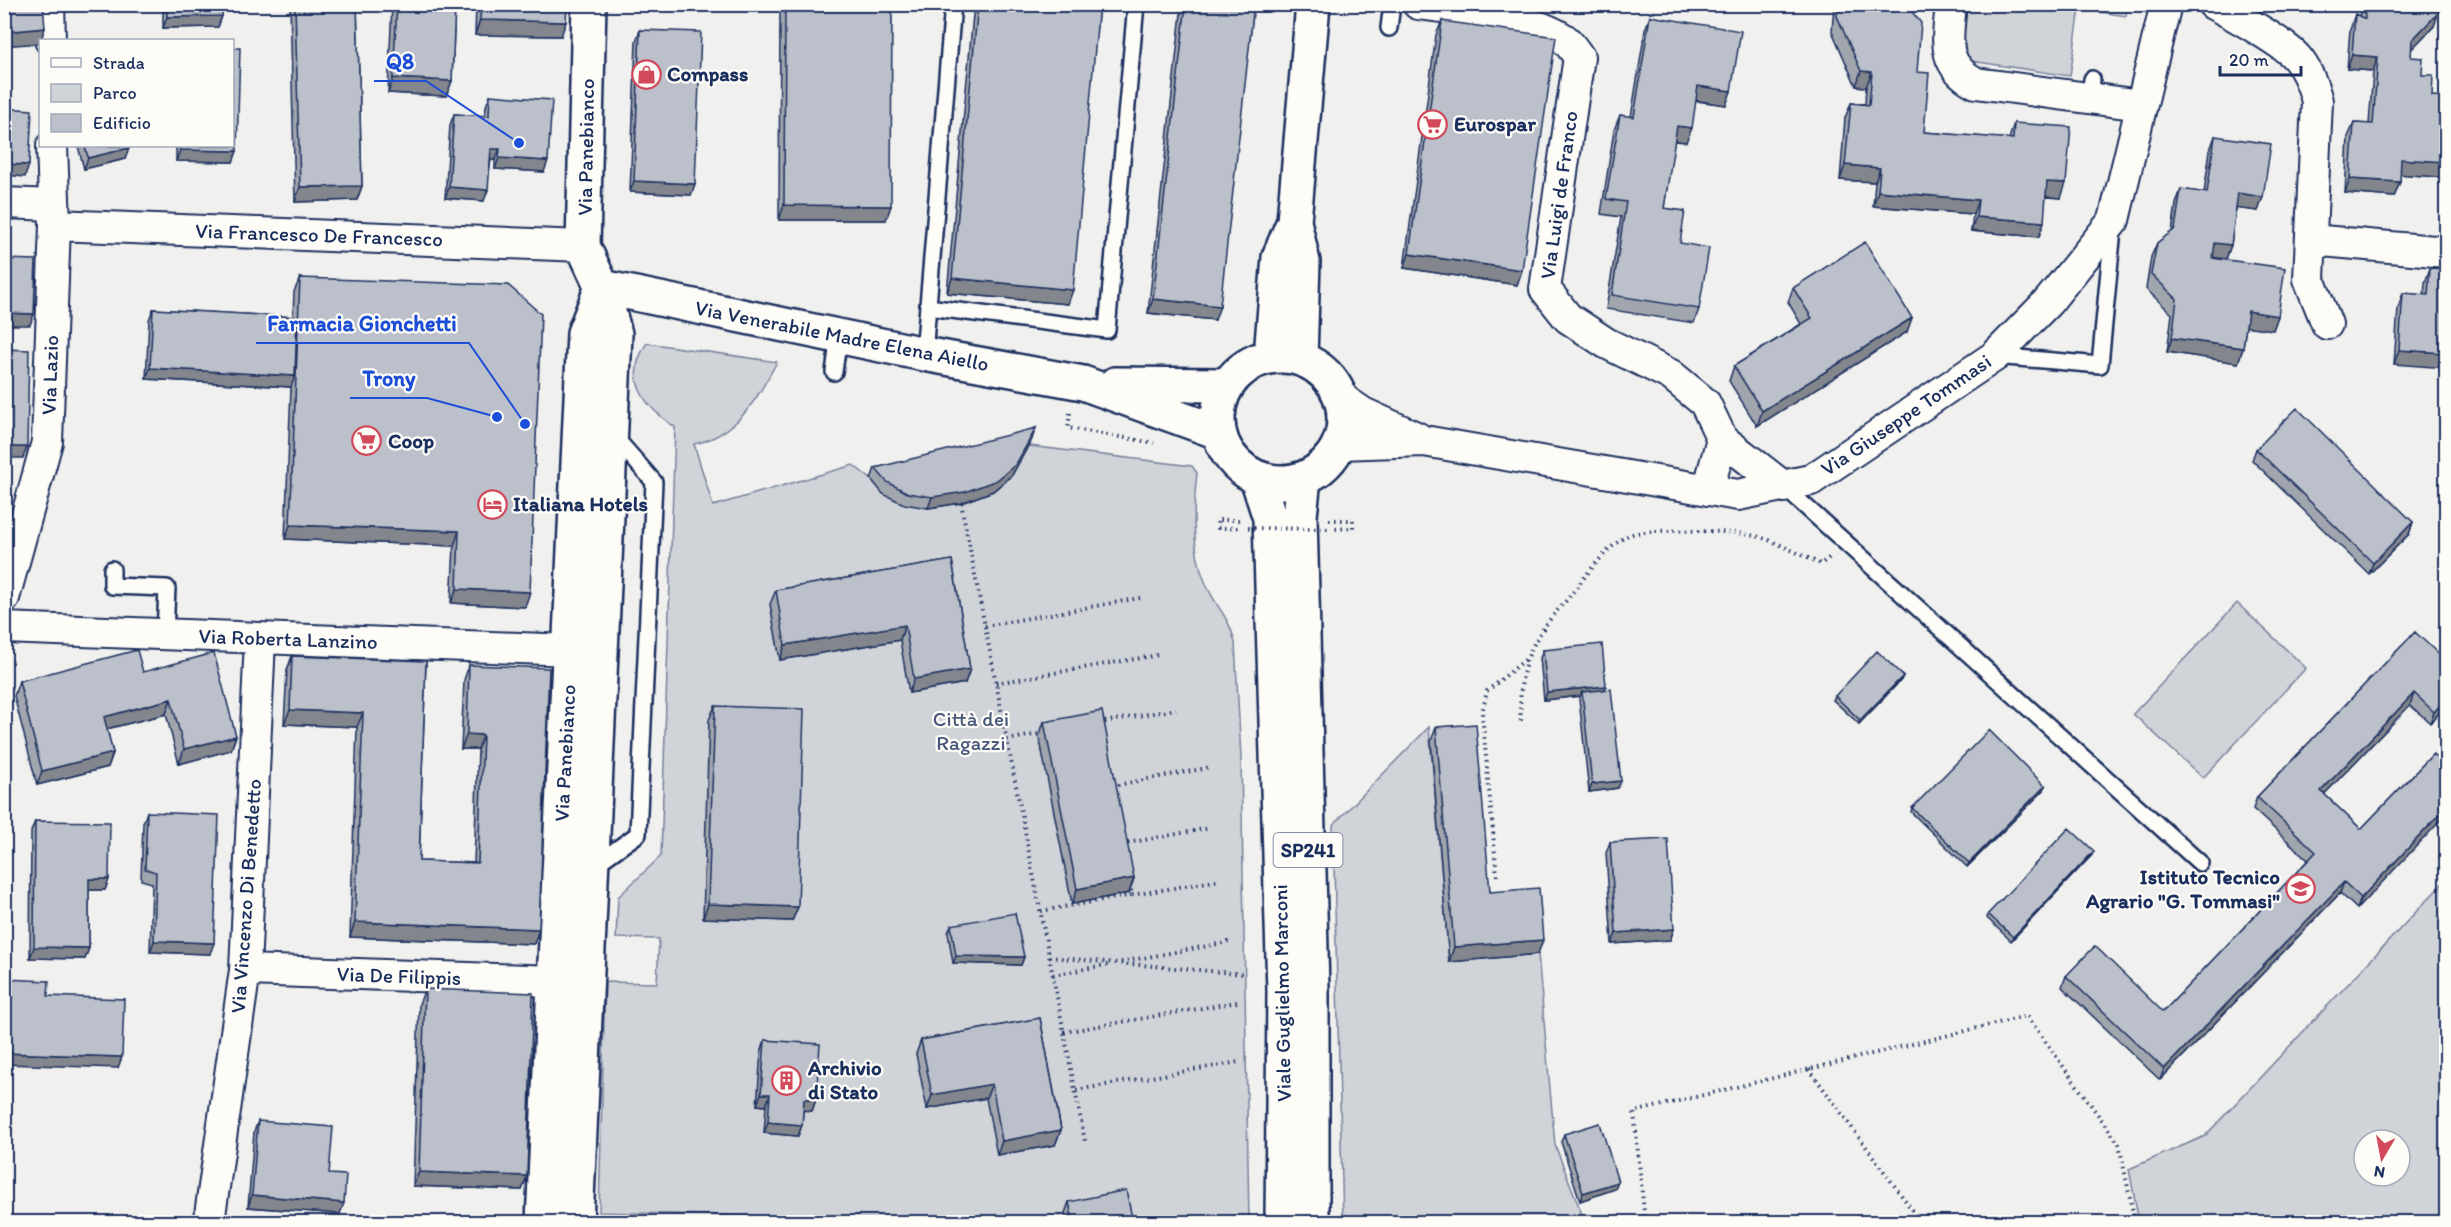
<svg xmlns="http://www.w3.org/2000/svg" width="2451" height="1227" viewBox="0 0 2451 1227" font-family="Itim,sans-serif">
  <rect width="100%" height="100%" fill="#f0f0ee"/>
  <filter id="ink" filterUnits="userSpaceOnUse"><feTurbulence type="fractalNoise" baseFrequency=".0167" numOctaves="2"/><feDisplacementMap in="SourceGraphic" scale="12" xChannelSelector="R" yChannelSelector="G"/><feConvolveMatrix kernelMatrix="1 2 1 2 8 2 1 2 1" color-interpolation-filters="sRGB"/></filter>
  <g filter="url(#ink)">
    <path fill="#d0d3d8" stroke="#76819b" stroke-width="1.5" fill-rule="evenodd" d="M1966,5h161l-1,11 -46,-7 -10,67 -112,-17z
      M647,343l130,19c-20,36 -39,73 -83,82l19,62 140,-41 18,14 161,-40 -2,7 162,20 5,7c-4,36 -6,77 9,111 10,24 23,31 29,59l6,115 8,464h-353v-2l-297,-8 6,-230 52,1 2,-44 -43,-1 2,-41 43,-41 14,-429c-30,-20 -53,-48 -28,-84z
      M2237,603l69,65 -103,110 -70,-64z
      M1429,727l20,234 89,-7 17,191 30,77h-242l-10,-397z
      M2446,880v342h-307l-10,-53 76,-33zM2364,1140h36v36h-36z"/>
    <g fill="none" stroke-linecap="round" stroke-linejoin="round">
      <defs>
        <path id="lane" d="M1389,28l3,-24
          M2090,98l2,-19
          M928,307l179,23 29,-326
          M924,354l29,-350
          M1995,356l105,9 13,-136
          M834,372l5,-36
          M1784,487l416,376
          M112,569v17l55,2 -2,46
          M592,867l46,-33 16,-352 -41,-47"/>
        <path id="street" d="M49,4l1,36
          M1418,4c41,5 112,12 146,35 6,4 11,13 15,18l-34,232 23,29 38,25 65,32 34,28 17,36 -14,51
          M1951,4c-3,35 -11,60 25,79l165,22
          M2213,4c18,9 73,40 84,54 11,13 16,27 20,43l-8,178 18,45
          M4,203l50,2
          M55,225l528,21
          M2311,240l135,12
          M1341,398l22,15 55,25
          M1722,439l62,48
          M1340,444l84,-3 314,54 73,-15 184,-124 53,-54 66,-82 52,-216
          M4,598l43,-156 8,-217 -3,-79
          M4,628l567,22
          M245,970l309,11
          M209,1222l36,-252 15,-331"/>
        <path id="secondary" d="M602,287l322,67 159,29 135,49
          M1115,384l112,1
          M543,1222l41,-889 18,-46
          M576,1222l39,-888 -13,-47 -19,-41 6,-242"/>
        <path id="primary" d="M1294,221l9,41 -3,96
          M1218 419a63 63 0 1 1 126 0a63 63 0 1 1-126 0Z
          M1271,356l8,-99 15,-36 19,-217
          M1257,478l13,40 14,473 -2,231
          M1304,478l-4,38 12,474v232"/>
      </defs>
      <use href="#lane" stroke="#1b2f5e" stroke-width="20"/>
      <use href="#street" stroke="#1b2f5e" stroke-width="34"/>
      <use href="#secondary" stroke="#1b2f5e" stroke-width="38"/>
      <use href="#primary" stroke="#1b2f5e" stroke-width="38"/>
      <path stroke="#1b2f5e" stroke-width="4" stroke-dasharray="1.5 4.5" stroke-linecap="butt" d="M1070,413l-2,15 86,15
        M961,503l124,638
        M1239,520h-22l1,8h23
        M1329,520h24v8l-22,1
        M985,626l155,-28
        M996,683l162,-28
        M1521,721c-4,-52 9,-81 44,-119 16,-19 40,-55 62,-66 15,-9 103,-5 123,-1 21,3 50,20 71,29l9,-7
        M1099,723l77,-14
        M1007,740l37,-7
        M1112,786l100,-19
        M1122,844l88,-16
        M1497,876l-15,-163 5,-22 39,-32
        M1132,895l88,-15
        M1041,911l91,-16 -2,-9
        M1049,957l195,17
        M1121,962l108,-20
        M1053,975l58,-11
        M1064,1032l173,-30
        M1809,1069l112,153
        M1076,1090l163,-28
        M1645,1222l-11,-110 393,-96 92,128 16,78"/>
      <use href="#lane" stroke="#fdfcf7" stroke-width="15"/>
      <use href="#street" stroke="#fdfcf7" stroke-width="30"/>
      <use href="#secondary" stroke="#fdfcf7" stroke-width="33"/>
      <use href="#primary" stroke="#fdfcf7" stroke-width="33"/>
      <path stroke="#1b2f5e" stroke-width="4" stroke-dasharray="1.5 4.5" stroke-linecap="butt" d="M1248,528l82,1"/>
    </g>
    <path fill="#a1a5ae" stroke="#1b2f5e" stroke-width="1.5" d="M163,4h59v12l-4,11 -55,1z
      M290,4h67l5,182 -5,14 -62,2z
      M392,4h63l-3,77 -6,15 -58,-3z
      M476,4h91l-6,32 -86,-1z
      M780,4h112l-6,216h-107z
      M974,4h125l-31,300 -121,-11z
      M1182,4h72l-39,316 -67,-7z
      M1834,4h73l17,128 85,7 5,-16 47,75 -15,-1 -7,40 -68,-6 2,-17 -100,-8 2,-24 -35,-2 5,-62 6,-15 14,1 1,-17 -10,-1 -24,-55z
      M2363,4h76l-5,22 -23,23v8l11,18 10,21 13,66 -6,15 -39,-3v8l-6,15 -49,-4 3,-56 6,-14 15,1 4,-53 -26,-2 3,-40 5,-15 4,2z
      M1650,16l81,75 -5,14 -30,-4 -10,41 -12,-1 -10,67 16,35 19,66 -5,14 -88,-14 15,-92 -20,-3 13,-84 6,-15 11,2 14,-87z
      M1442,21l80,249 -5,15 -113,-17 32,-233z
      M640,30l55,154 -4,11 -61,-3 6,-151z
      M490,95l54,77 -49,-3v-9h-4l-7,41 -39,-3 5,-73 4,-11 31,2 1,-10z
      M2215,136l48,61 -5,14 -22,-3 -5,37 -5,14 52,57 -5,14 -27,-4 -3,22 -5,15 -71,-11 5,-38 -26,-25 5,-32 6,-14 15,-11 4,-28 5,-15 23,4 6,-43z
      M78,146h51v2l-4,11 -41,10z
      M176,146h56l5,5 -4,11 -57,-1z
      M2430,268l16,1 -52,95 4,-56 5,-15 21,2 1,-12z
      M300,278l225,329 -74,-4 3,-57 -169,-7 6,-152 -145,-8 3,-59 4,-11 140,8 1,-25z
      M1793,288l114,44 -150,94 -28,-45 5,-15 67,-42 -13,-22z
      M1032,439l-20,36 -19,16 -32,12 -33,5 -24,-4 -21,-10 -12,-15 4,-11z
      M2256,449l157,73 -4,12 -40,40 -117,-114z
      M952,560l18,109 -5,14 -56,10 -9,-53 -120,20 -10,-56 6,-14z
      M2415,632l31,74 -16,17 -20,-18 -86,89 37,35 72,-75 -76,155 -17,-16 -180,187 -98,-93 4,-11 97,36 145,-152 -55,-51 4,-12z
      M1543,650l63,36 -1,3 13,99 -29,4 -10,-93 1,-3 -36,4 -4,-42z
      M292,656l134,5 -7,200 55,2 4,-114h-17l3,-69 5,-15 70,264 -5,15 -184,-7 7,-210 -73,-3 3,-54z
      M143,672l93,64 -5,14 -52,14 -13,-50 -59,15 6,24 -5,14 -71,18 -23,-89 5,-15z
      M1903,676l-2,4 -42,44 -26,-24 2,-4z
      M715,706l83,201 -6,14 -89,-3 6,-198z
      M1044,722l90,156 -5,15 -57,11 -33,-168z
      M1436,727l54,165 48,62 -89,8 -18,-221z
      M2045,786l-1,4 -77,77 -56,-55 1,-4z
      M147,812l63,142 -60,-2 2,-69 -11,-3 2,-57z
      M35,821l74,58 -4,11h-16v58l-4,11 -55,-1 1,-126z
      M1610,842l64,87 -4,11 -58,4 -6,-91z
      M2092,855l-81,86 -24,-23 1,-4z
      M951,925l73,32 -3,8 -68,-2 -5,-30z
      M425,989l102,187 -5,14 -109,-4 6,-182z
      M1040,1018l21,112 -6,15 -58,10 -11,-57 -59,11 -11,-55 5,-14z
      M765,1040l51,59 -4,12 -9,-1 -1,15 -4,11 -34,-3 2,-27 -9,-1 4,-53z
      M258,1121l71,53 11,40 -92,-7 6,-75z
      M1564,1134l54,48 -3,7 -35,12 -19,-59z
      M1069,1202l64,20h-66l-2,-9z"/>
    <path fill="#83868d" stroke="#1b2f5e" stroke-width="1.5" d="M77,4h41l-2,5 -41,1z
      M642,4h111l-1,3 -111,1z
      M2439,12l-5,14 -27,28 5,-14z
      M222,16l-4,11 -55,1 4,-11z
      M480,20l86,2 -5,14 -86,-1z
      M45,28l-5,15 -36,3v-14z
      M2352,55l26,2 -5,14 -26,-2z
      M1861,71l11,1 -6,15 -10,-1z
      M393,78l59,3 -6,15 -58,-3z
      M1698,86l33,5 -5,14 -33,-5z
      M1677,126l15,2 -6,14 -15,-2z
      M129,148l-4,11 -41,10 4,-11z
      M491,149h9l-5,11h-8z
      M180,150l57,1 -4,11 -57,-1z
      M499,158l49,3 -4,11 -49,-3z
      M2401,159l44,3 -6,15 -43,-3z
      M4,164l25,1 -4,12 -21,-2z
      M1845,165l35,3 -5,14 -35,-2z
      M2350,179l50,3 -6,15 -49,-4z
      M634,181l61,3 -4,11 -61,-3z
      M2047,182l19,1 -5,15 -19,-2z
      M362,186l-5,14 -62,2 5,-15z
      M449,187l39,3 -4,11 -39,-3z
      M1878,191l100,9 -5,14 -100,-8z
      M2238,193l25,4 -5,14 -25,-3z
      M784,205l107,1 -5,14h-107z
      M1976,217l68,5 -5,15 -68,-6z
      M2215,243l16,2 -5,14 -16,-2z
      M1409,254l113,16 -5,15 -113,-17z
      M952,278l121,12 -5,14 -121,-11z
      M1153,299l67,7 -5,14 -67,-7z
      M2248,311l30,5 -5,14 -30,-4z
      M4,313l30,1 -4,11h-26z
      M1912,318l-5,14 -150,94 5,-15z
      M2172,338l71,10 -5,15 -71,-11z
      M2399,350l47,3v15l-52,-4z
      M150,368l145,8 -4,11 -145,-8z
      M1036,428l-4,11 -20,36 -19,16 -32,12 -33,5 4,-11z
      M4,447h23l-4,11h-19z
      M2413,522l-4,12 -40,40 4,-11z
      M290,525l169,6 -5,15 -169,-7z
      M457,589l73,3 -5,15 -74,-4z
      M905,625l-5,15 -120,20 5,-15z
      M970,669l-5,14 -56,10 5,-14z
      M1903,676l-2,4 -42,44 1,-4z
      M1606,686l-2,8 -22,-2 -2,4 -36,4 3,-8z
      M2414,693l-4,12 -93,97 4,-11z
      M171,699l-5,15 -68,17 6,-14z
      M2446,699v7l-16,17 4,-11z
      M290,710l73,3 -6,14 -73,-3z
      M467,734l16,1 -5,14h-17z
      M236,736l-5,14 -52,14 5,-15z
      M113,753l-5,14 -71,18 5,-14z
      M1621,781l-3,7 -29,4 3,-8z
      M2045,786l-1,4 -77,77 2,-4z
      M2446,808v7l-89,94 4,-11z
      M2094,851l-2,4 -81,86 2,-4z
      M1134,878l-5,15 -57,11 5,-15z
      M89,879h20l-4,11h-20z
      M2344,882l-4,11 -180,187 4,-11z
      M708,904l90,3 -6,14 -89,-3z
      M355,922l184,7 -5,15 -184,-7z
      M1674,929l-4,11 -58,4 4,-11z
      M1543,940l-5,14 -89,8 5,-15z
      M154,941l60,2 -4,11 -60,-2z
      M34,947l55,1 -4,11 -55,-1z
      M956,956l68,1 -3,8 -68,-2z
      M4,1053l118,4 -4,11 -114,-4z
      M992,1084l-6,14 -59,11 5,-14z
      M761,1094h9l-4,12 -9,-1z
      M804,1099h12l-4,12 -12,-1z
      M768,1122l34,3 -4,11 -34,-3z
      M1061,1130l-6,15 -58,10 5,-14z
      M419,1172l108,4 -5,14 -109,-4z
      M1618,1182l-3,7 -35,12 3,-8z
      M252,1195l92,8 -4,11 -92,-7z"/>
    <path fill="#bbc0ca" stroke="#1b2f5e" stroke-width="1.5" d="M4,4h39l2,24 -41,4z
      M167,4h55v12l-55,1z
      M295,4h62l5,182 -62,1z
      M397,4h58l-3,77 -59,-3z
      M481,4h86l-1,18 -86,-2z
      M785,4h107l-1,202 -107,-1z
      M978,4h121l-26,286 -121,-12z
      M1186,4h68l-34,302 -67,-7z
      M1838,4h69v2l14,17 -4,49 12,1 -5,59 89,7 1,-16 57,4 -5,56 -19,-1 -3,40 -68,-5 2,-17 -100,-9 2,-23 -35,-3 6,-62 18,2 3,-33 -11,-1 -24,-55z
      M2364,4h75v8l-27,28 -1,17 12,1 -1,17h11l-1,21 14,1v38l-1,27 -44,-3 -1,23 -50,-3 4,-56 19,1 5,-67 -26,-2 3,-41 10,5z
      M1650,16l91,15 -10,60 -33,-5 -6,42 -15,-2 -13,82 21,3 -5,32 29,5 -10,61 -87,-14 14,-93 -20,-3 14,-84 14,2z
      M1442,21l114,16 -34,233 -113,-16z
      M640,30l61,2 -6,152 -61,-3z
      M232,48h8l-3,103 -57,-1v-4h52z
      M490,95l62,5 -4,61 -49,-3 1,-9h-9l-3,41 -39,-3 5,-73 35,2z
      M4,108l28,2 -3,55 -25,-1z
      M2215,136l56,8 -8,53 -25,-4 -7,52 -16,-2 -2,15 72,10 -7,48 -30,-5 -5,37 -71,-10 5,-39 -26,-25 6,-31 18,-14 6,-40 26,4z
      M85,146h44v2l-41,10z
      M1865,242l47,76 -150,93 -28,-45 78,-48 -19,-30z
      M4,259l32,1 -2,54 -30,-1z
      M2430,268l16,1v84l-47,-3 4,-57 25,2z
      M300,278l208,7 33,29 -11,278 -73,-3 2,-58 -169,-6z
      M153,309l144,8 -2,59 -145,-8z
      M4,349l25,1 -2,97h-23z
      M2297,408l116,114 -40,41 -117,-114z
      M1036,428l-20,36 -19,16 -32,12 -33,5 -24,-4 -21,-11 -12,-14z
      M952,560l18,109 -56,10 -9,-54 -120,20 -9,-55z
      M2415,632l31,29v38l-12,13 -20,-19 -93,98 40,38 72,-75 13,13v41l-85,90 -17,-16 -180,187 -98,-93 29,-30 68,66 153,-160 -59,-55z
      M1602,644l4,42 -59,6 -4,-42z
      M137,650l6,22 71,-19 22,83 -52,13 -13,-50 -67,18 9,36 -71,18 -23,-90z
      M1877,651l26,25 -43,44 -25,-24z
      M292,656l134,5 -7,200 59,2 5,-128 -16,-1 2,-69 80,3 -10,261 -184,-7 8,-209 -73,-3z
      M1611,689l10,92 -29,3 -10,-92z
      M715,706l89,3 -6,198 -90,-3z
      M1102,711l32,167 -57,11 -33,-167z
      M1476,724l14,168 49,-4 4,52 -89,7 -18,-220z
      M1989,730l56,56 -76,77 -57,-55z
      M147,812l72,3 -5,128 -60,-2 2,-69 -11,-3z
      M35,821l75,1 -1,57h-20v69l-55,-1z
      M2069,828l25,23 -81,86 -25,-23z
      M1668,839l6,90 -58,4 -6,-91z
      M1015,913l9,44 -68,-1 -5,-31z
      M4,979l45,2 -1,15 76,3 -2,58 -118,-4z
      M425,989l108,4 -6,183 -108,-4z
      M1040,1018l21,112 -59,11 -10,-57 -60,11 -11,-55z
      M765,1040l55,4 -4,55h-12l-2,26 -34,-3 2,-28h-9z
      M258,1121l75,6 -4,47 17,1 -2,28 -92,-8z
      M1600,1123l18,59 -35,11 -19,-59z
      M1126,1190l7,32h-60l-4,-20z
      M81,1220l29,2h-29z"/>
  </g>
  <defs>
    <symbol id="shop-ring" viewBox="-11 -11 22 22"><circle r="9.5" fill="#fdfcf7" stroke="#d1495b" stroke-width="1.5"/><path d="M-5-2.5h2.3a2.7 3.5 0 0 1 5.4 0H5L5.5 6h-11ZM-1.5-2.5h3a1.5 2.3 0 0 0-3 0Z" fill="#d1495b"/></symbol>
    <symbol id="supermarket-ring" viewBox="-11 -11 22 22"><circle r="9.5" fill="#fdfcf7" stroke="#d1495b" stroke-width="1.5"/><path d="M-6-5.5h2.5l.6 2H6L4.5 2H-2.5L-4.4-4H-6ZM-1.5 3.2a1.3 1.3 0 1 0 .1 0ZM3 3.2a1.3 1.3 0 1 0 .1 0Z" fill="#d1495b"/></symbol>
    <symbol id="hotel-ring" viewBox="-11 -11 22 22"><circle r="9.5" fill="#fdfcf7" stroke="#d1495b" stroke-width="1.5"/><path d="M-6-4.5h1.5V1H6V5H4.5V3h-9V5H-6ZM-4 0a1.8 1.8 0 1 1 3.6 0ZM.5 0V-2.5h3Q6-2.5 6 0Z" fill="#d1495b"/></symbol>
    <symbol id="university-ring" viewBox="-11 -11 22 22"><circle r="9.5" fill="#fdfcf7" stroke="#d1495b" stroke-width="1.5"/><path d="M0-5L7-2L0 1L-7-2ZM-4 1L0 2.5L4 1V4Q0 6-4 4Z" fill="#d1495b"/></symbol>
    <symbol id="building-ring" viewBox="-11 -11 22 22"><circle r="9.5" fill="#fdfcf7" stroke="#d1495b" stroke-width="1.5"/><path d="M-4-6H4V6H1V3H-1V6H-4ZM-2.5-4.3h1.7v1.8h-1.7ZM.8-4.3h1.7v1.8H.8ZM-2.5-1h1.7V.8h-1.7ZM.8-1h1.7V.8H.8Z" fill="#d1495b"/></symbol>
  </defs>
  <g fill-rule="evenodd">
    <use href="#shop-ring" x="630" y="58" width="33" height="33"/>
    <use href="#supermarket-ring" x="1416" y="108" width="33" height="33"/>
    <use href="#supermarket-ring" x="350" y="424" width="33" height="33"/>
    <use href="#hotel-ring" x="476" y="488" width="33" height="33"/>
    <use href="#university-ring" x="2284" y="872" width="33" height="33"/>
    <use href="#building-ring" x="770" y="1064" width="33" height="33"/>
  </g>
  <g text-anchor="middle" stroke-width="4.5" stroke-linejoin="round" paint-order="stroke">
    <rect fill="#fdfcf7" stroke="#5f6c8c" stroke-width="1.5" x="1273.5" y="833" width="69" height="34" rx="4.5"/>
    <g font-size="20" font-weight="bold" fill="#1b2f5e">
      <text x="1308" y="857">SP241</text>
    </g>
    <g font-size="21" font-weight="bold" fill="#1b2f5e" stroke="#fdfcf7" text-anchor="start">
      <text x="667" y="81">Compass</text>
      <text x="1454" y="131">Eurospar</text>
      <text x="388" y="448">Coop</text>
      <text x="513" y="511">Italiana Hotels</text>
      <text x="2280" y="884" text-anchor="end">Istituto Tecnico<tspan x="2280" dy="24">Agrario "G. Tommasi"</tspan></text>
      <text x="808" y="1075">Archivio<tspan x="808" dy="24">di Stato</tspan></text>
    </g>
    <g font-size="21" fill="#1b2f5e" stroke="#fdfcf7">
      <text transform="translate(586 147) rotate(-89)" y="7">Via Panebianco</text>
      <text transform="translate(1559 195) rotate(-82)" y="7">Via Luigi de Franco</text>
      <text transform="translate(319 235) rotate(2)" y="7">Via Francesco De Francesco</text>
      <text transform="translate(842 336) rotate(11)" y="7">Via Venerabile Madre Elena Aiello</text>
      <text transform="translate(50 375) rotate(-88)" y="7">Via Lazio</text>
      <text transform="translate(1906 415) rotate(-34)" y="7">Via Giuseppe Tommasi</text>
      <text transform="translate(288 639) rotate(2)" y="7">Via Roberta Lanzino</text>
      <text transform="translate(565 753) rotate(-87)" y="7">Via Panebianco</text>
      <text transform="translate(246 896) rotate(-86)" y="7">Via Vincenzo Di Benedetto</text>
      <text transform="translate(399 976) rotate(2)" y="7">Via De Filippis</text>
      <text transform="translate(1282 993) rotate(-91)" y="7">Viale Guglielmo Marconi</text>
    </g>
    <g font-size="21" fill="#48587c" stroke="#fdfcf7">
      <text x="971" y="726">Città dei<tspan x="971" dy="24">Ragazzi</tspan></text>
    </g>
  </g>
  <path fill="none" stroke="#1d4ed8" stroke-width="2" d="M519 143L426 81H374M525 424L469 343H256M497 417L427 398H350"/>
  <g fill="#1d4ed8" stroke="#fdfcf7" stroke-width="2">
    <circle cx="519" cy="143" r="6"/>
    <circle cx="525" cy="424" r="6"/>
    <circle cx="497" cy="417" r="6"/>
  </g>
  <g font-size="22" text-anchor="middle" font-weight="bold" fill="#1d4ed8" stroke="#fdfcf7" stroke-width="4.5" stroke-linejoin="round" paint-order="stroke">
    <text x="400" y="69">Q8</text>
    <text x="362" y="331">Farmacia Gionchetti</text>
    <text x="389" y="386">Trony</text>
  </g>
  <rect width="2451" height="1227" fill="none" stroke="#fdfcf7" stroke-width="24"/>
  <rect x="12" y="12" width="2427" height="1203" fill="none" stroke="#1b2f5e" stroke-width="2" filter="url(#ink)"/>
  <rect x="39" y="39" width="195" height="108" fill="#fdfcf7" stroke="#a3aaba" stroke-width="1.5"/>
  <rect x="51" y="58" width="30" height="9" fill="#fdfcf7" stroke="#a3aaba" stroke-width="1.5"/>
  <text x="93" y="69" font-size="18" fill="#1b2f5e">Strada</text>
  <rect x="51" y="84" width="30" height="18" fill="#d0d3d8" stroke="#a3aaba" stroke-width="1.5"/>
  <text x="93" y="99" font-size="18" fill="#1b2f5e">Parco</text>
  <rect x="51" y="114" width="30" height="18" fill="#bbc0ca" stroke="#a3aaba" stroke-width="1.5"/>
  <text x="93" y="129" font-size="18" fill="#1b2f5e">Edificio</text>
  <g transform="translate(2382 1158) rotate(190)"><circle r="28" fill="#fdfcf7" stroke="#a3aaba" stroke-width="1.5"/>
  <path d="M0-4.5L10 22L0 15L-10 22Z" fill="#d1495b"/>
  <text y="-9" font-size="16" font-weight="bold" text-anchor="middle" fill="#1b2f5e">N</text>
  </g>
  <path d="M2220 66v9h81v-9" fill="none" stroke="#1b2f5e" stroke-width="3"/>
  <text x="2229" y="66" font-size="18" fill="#1b2f5e" stroke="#fdfcf7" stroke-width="4.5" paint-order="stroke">20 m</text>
</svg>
